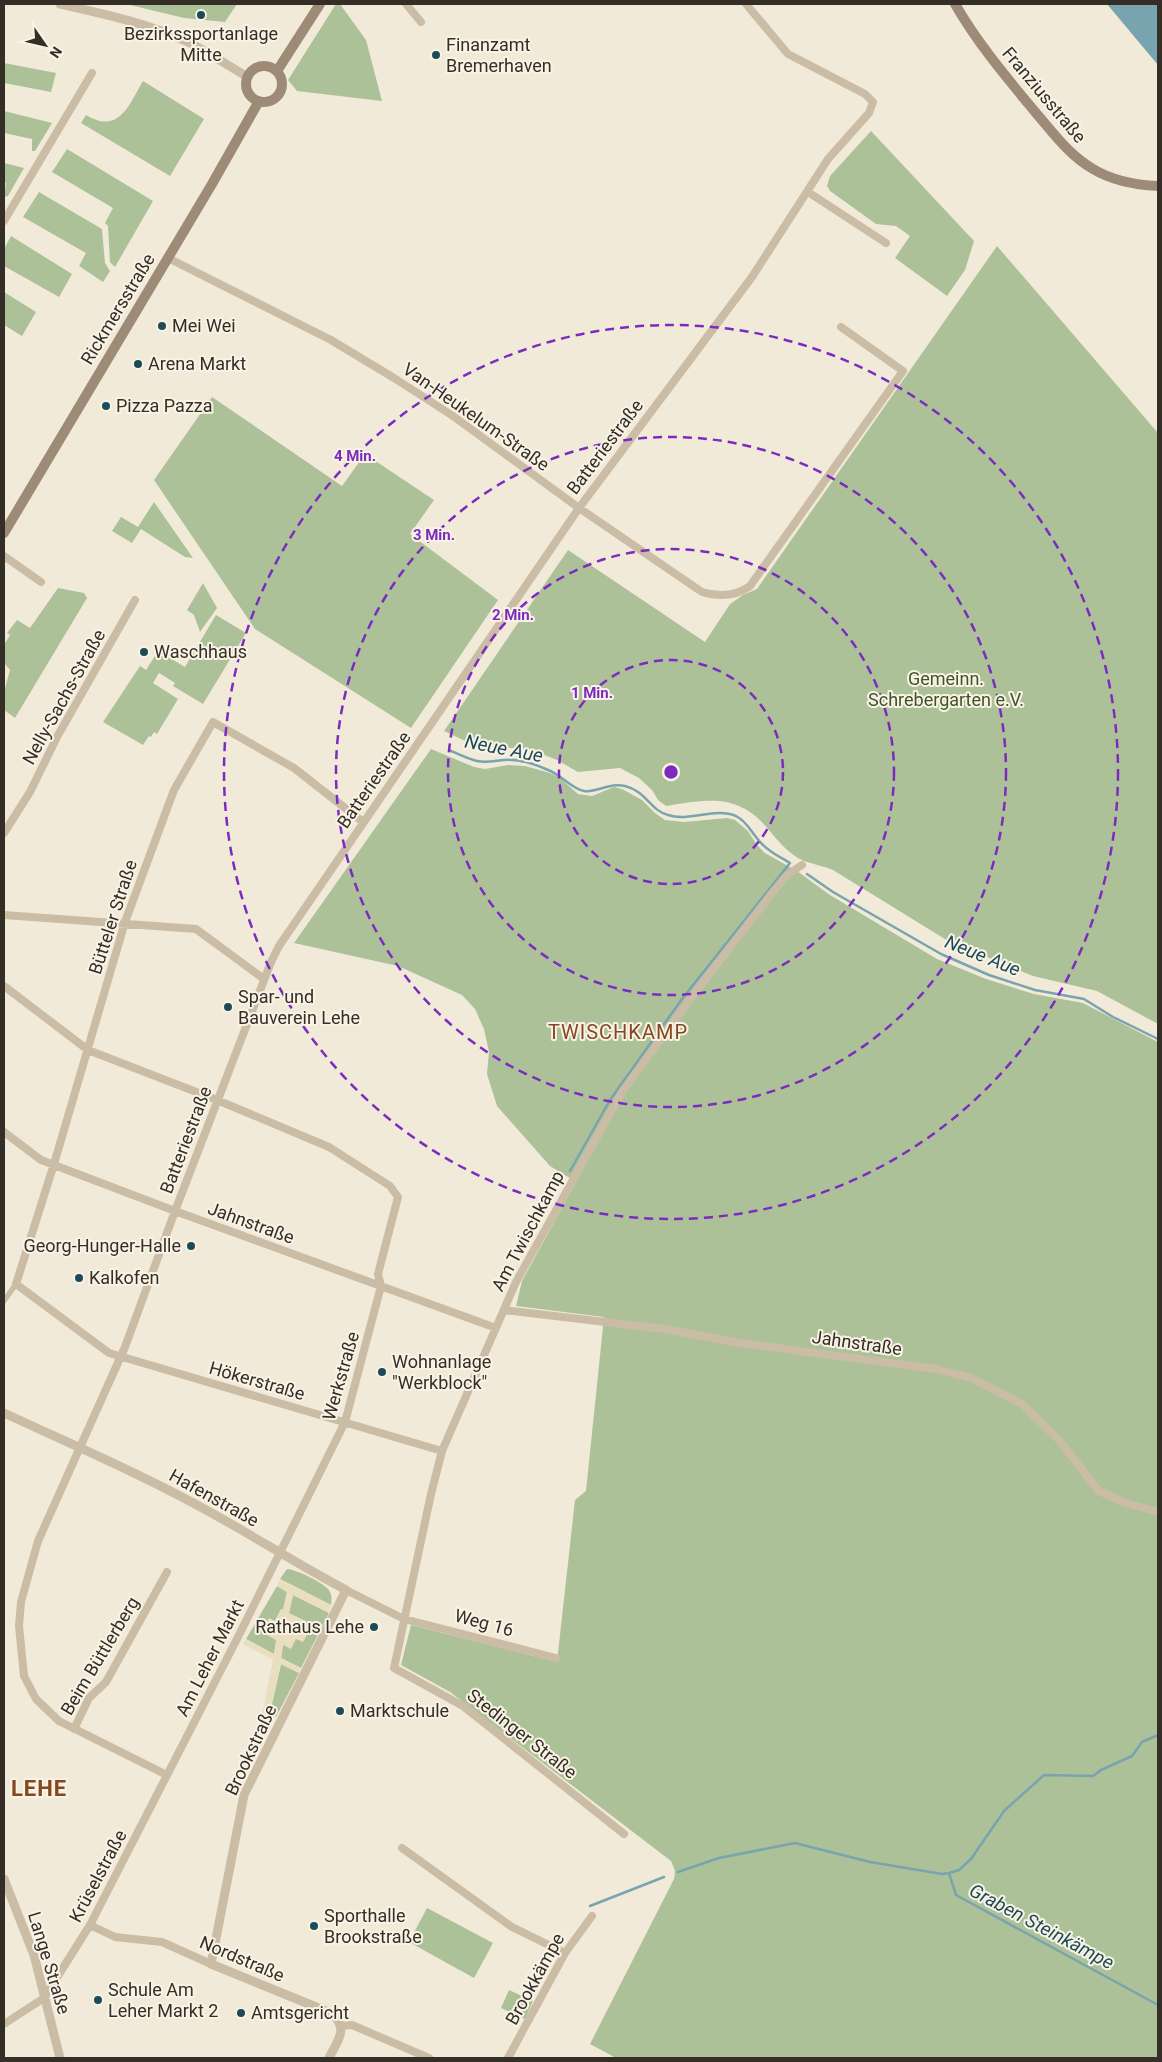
<svg xmlns="http://www.w3.org/2000/svg" width="1162" height="2062" viewBox="0 0 1162 2062" font-family="Roboto,sans-serif">
  <rect width="100%" height="100%" fill="#f2ead9"/>
  <path fill="#adc199" d="M126,4h111l-12,18 -41,-4z
    M336,4h4l26,36 16,61 -85,-10 -9,-11z
    M4,63l52,10 -5,19 -47,-9z
    M143,81l61,38 -34,57 -89,-53 5,-8c33,20 43,-10 57,-34z
    M4,111l48,12 -17,28h-3v-12l-28,-6z
    M871,131l103,110 -9,29 -18,26 -52,-38 15,-22 -14,-10 -20,-2 -46,-33 -3,-5 3,-10z
    M67,149l86,52 -38,66 -5,-5 -2,-36 -3,-3 8,-15 -61,-36z
    M4,163l20,5 -16,28 -4,1 2,-14 -2,-1z
    M39,192l63,37 3,34 5,8 -7,11 -24,-16 7,-13 -63,-36z
    M11,236l61,38 -13,23 -55,-31v-17z
    M997,246l161,187v591l-61,-33 -64,-15 -85,-35 -115,-71c-10,-4 -21,-6 -29,-9 -14,-6 -26,-20 -35,-31 -30,-37 -60,-31 -103,-24l-8,-6 -6,-10 -13,-12 -19,-10 -42,4 -21,-12 -28,-11 -53,-3 -32,-15 124,-181 137,92 25,-38 13,-9 14,-6z
    M4,292l32,20 -14,24 -18,-11z
    M212,397l130,89 23,-32 69,46 -24,34 88,66 -87,128 -156,-99 -101,-149z
    M154,502l39,56 -8,-1 -44,-28 -9,14 -20,-12 9,-14 17,10z
    M203,583l14,25 -17,24 -6,-17 -7,-5z
    M58,588l26,5 3,5 -72,120 -11,-8v-18l6,-22 -6,-7v-18l6,-10 -3,-2 10,-13 13,8z
    M216,615l30,18 -43,71 -30,-18 2,-3 -16,-10 -6,10 25,16 -21,35 -3,-2 -3,5 -2,-1 -6,9 -40,-23 37,-56 6,4 12,-19 27,16z
    M431,749l43,18 11,2 23,-4 17,1 25,7 10,5 18,16 14,2 22,-9 8,2 20,11 13,13 10,7 19,2 43,-4 8,2 13,11 9,14 8,8 32,18 33,24 107,64 49,20 48,15 49,9 75,39v1016h-542l-26,-14 84,-165 1,-8 -4,-10 -221,-169 -49,-27 10,-40 146,37 18,-162 11,-9 18,-174 -88,-11 6,-25 54,-99 -26,-16 -53,-60 -10,-32 2,-22 -5,-23 -9,-20 -13,-14 -64,-29 -104,-23z
    M287,1569c8,0 35,13 41,20 4,5 4,10 3,16l-51,-26z
    M277,1586l10,6 -4,18 -2,-1 -6,12 -13,11 15,8 -3,14 -28,-15z
    M293,1595l36,18 -28,55 -20,-10 2,-13 25,-13 -7,-3 -12,-16z
    M281,1664l18,9 -23,44 -6,-4z
    M427,1908l66,35 -19,35 -65,-36z
    M509,1990l24,11 -8,18 -24,-11z"/>
  <path fill="#eadec0" d="M280,1579l51,26 -2,8 -36,-18 -4,18 17,8 -4,8 6,4 -5,9 -7,-3 -5,10 -8,-4 -2,13 20,10 -2,5 -18,-9 -15,63 -6,-2 13,-65 -30,-16 3,-5 28,15 2,-14 -14,-8 7,-14 6,3 6,-12 2,1 4,-18 -10,-6z"/>
  <path fill="#78a4af" d="M1107,4h51v61z"/>
  <g fill="none" stroke-linecap="round" stroke-linejoin="round">
    <path stroke="#78a4af" stroke-width="2.5" d="M449,750c9,4 19,9 28,11 9,2 17,0 27,-1 14,-1 31,4 44,10 12,4 25,20 36,21 13,2 26,-9 41,-5 21,5 26,25 43,29 21,7 47,-8 68,1 12,6 16,18 25,27 8,9 19,14 29,20l-108,136 -72,101 -40,71
      M807,874l26,18 108,62 48,21 46,15 49,9 29,18 45,22
      M1158,1735l-16,7 -10,14 -31,14 -8,6 -49,-1 -40,36 -33,48 -12,11 -10,3 7,22 202,110
      M678,1872l41,-14 76,-15 75,19 72,12 7,-1
      M590,1906l74,-29"/>
    <path stroke="#cabca5" stroke-width="5.5" d="M4,1301l12,-17"/>
    <path stroke="#cabca5" stroke-width="8" d="M406,4l15,18
      M808,192l78,51
      M4,221l88,-148
      M168,258l163,82 63,38 59,38 126,92 123,84c17,5 33,5 48,-6l153,-215 -62,-44
      M4,556l37,26
      M363,822l-69,-54 -81,-46 -39,68 -49,132 -71,242 -38,120 93,69 333,98
      M4,833l26,-41 27,-55 78,-137
      M4,915l192,14 68,50
      M4,986l84,64 129,50 112,47 61,39 8,11 -20,77 3,12 -36,136 -107,215 -148,288 -46,73 -40,26
      M4,1132l37,28 134,51 321,117
      M504,1310l161,19 75,14 196,26 35,9 51,26 36,35 41,52 24,11 35,10
      M346,1590l58,29 152,39
      M74,1729l15,-31 17,-16 61,-110
      M167,1775l-108,-54 -23,-22 -12,-23 -5,-50 2,-24 17,-61 87,-194 50,-136 96,-249 8,-16 300,-438 173,-231 76,-118 41,-46 4,-11 -8,-8 -77,-40 -42,-50
      M624,1834l-161,-128 -69,-38 37,-174 11,-43 74,-169 106,-190 68,-93 82,-106 15,-18 15,-10
      M402,1848l110,79 53,26
      M90,1925l25,12 47,5 49,22
      M341,2026l11,-1 77,33
      M508,2058l57,-105 27,-37"/>
    <path stroke="#cabca5" stroke-width="9" d="M60,4c44,10 87,19 128,38 21,10 40,24 60,35
      M4,1413c71,33 144,64 213,103 43,24 85,51 129,74l-102,205 -33,169 120,49c19,16 6,28 -2,45
      M4,1879l30,76 26,103"/>
    <path stroke="#9d8b77" stroke-width="10" d="M955,4c23,40 52,74 81,109 18,21 33,42 57,56 20,12 42,16 65,17
      M246 84a18 18 0 1 1 36 0a18 18 0 1 1-36 0Z
      M277,71l43,-67
      M4,533l208,-349 47,-83"/>
  </g>
  <g fill="none" stroke="#7b2cbf" stroke-width="2.5" stroke-dasharray="9 6">
    <circle cx="671" cy="772" r="112"/>
    <circle cx="671" cy="772" r="223"/>
    <circle cx="671" cy="772" r="335"/>
    <circle cx="671" cy="772" r="447"/>
  </g>
  <g fill="#1c4a57" stroke="#f9f3e6" stroke-width="2">
    <circle cx="201" cy="15" r="5"/>
    <circle cx="436" cy="55" r="5"/>
    <circle cx="162" cy="326" r="5"/>
    <circle cx="138" cy="364" r="5"/>
    <circle cx="106" cy="406" r="5"/>
    <circle cx="144" cy="652" r="5"/>
    <circle cx="228" cy="1007" r="5"/>
    <circle cx="191" cy="1246" r="5"/>
    <circle cx="79" cy="1278" r="5"/>
    <circle cx="382" cy="1372" r="5"/>
    <circle cx="374" cy="1627" r="5"/>
    <circle cx="340" cy="1711" r="5"/>
    <circle cx="314" cy="1926" r="5"/>
    <circle cx="98" cy="2000" r="5"/>
    <circle cx="241" cy="2013" r="5"/>
  </g>
  <g text-anchor="middle" stroke-width="4" stroke-linejoin="round" paint-order="stroke">
    <g font-size="18" fill="#352e27" stroke="#f9f3e6" text-anchor="start">
      <text x="201" y="40" text-anchor="middle">Bezirkssportanlage<tspan x="201" dy="21">Mitte</tspan></text>
      <text x="446" y="51">Finanzamt<tspan x="446" dy="21">Bremerhaven</tspan></text>
      <text x="172" y="332">Mei Wei</text>
      <text x="148" y="370">Arena Markt</text>
      <text x="116" y="412">Pizza Pazza</text>
      <text x="154" y="658">Waschhaus</text>
      <text x="238" y="1003">Spar- und<tspan x="238" dy="21">Bauverein Lehe</tspan></text>
      <text x="181" y="1252" text-anchor="end">Georg-Hunger-Halle</text>
      <text x="89" y="1284">Kalkofen</text>
      <text x="392" y="1368">Wohnanlage<tspan x="392" dy="21">"Werkblock"</tspan></text>
      <text x="364" y="1633" text-anchor="end">Rathaus Lehe</text>
      <text x="350" y="1717">Marktschule</text>
      <text x="324" y="1922">Sporthalle<tspan x="324" dy="21">Brookstraße</tspan></text>
      <text x="108" y="1996">Schule Am<tspan x="108" dy="21">Leher Markt 2</tspan></text>
      <text x="251" y="2019">Amtsgericht</text>
    </g>
    <g font-size="18" fill="#352e27" stroke="#f9f3e6">
      <text transform="translate(1044 95) rotate(50)" y="6">Franziusstraße</text>
      <text transform="translate(118 309) rotate(-59)" y="6">Rickmersstraße</text>
      <text transform="translate(476 417) rotate(35)" y="6">Van-Heukelum-Straße</text>
      <text transform="translate(605 447) rotate(-53)" y="6">Batteriestraße</text>
      <text transform="translate(64 697) rotate(-61)" y="6">Nelly-Sachs-Straße</text>
      <text transform="translate(374 780) rotate(-55)" y="6">Batteriestraße</text>
      <text transform="translate(113 917) rotate(-72)" y="6">Bütteler Straße</text>
      <text transform="translate(186 1140) rotate(-69)" y="6">Batteriestraße</text>
      <text transform="translate(251 1223) rotate(20)" y="6">Jahnstraße</text>
      <text transform="translate(528 1231) rotate(-62)" y="6">Am Twischkamp</text>
      <text transform="translate(857 1343) rotate(8)" y="6">Jahnstraße</text>
      <text transform="translate(341 1376) rotate(-74)" y="6">Werkstraße</text>
      <text transform="translate(257 1381) rotate(16)" y="6">Hökerstraße</text>
      <text transform="translate(214 1498) rotate(29)" y="6">Hafenstraße</text>
      <text transform="translate(484 1623) rotate(15)" y="6">Weg 16</text>
      <text transform="translate(100 1656) rotate(-59)" y="6">Beim Büttlerberg</text>
      <text transform="translate(210 1658) rotate(-63)" y="6">Am Leher Markt</text>
      <text transform="translate(522 1734) rotate(38)" y="6">Stedinger Straße</text>
      <text transform="translate(251 1750) rotate(-65)" y="6">Brookstraße</text>
      <text transform="translate(98 1876) rotate(-62)" y="6">Krüselstraße</text>
      <text transform="translate(242 1959) rotate(23)" y="6">Nordstraße</text>
      <text transform="translate(49 1963) rotate(73)" y="6">Lange Straße</text>
      <text transform="translate(535 1979) rotate(-61)" y="6">Brookkämpe</text>
    </g>
    <g font-size="18" fill="#3e542a" stroke="#f9f3e6">
      <text x="946" y="685">Gemeinn.<tspan x="946" dy="21">Schrebergarten e.V.</tspan></text>
    </g>
    <g font-size="19" font-style="italic" fill="#1c4a57" stroke="#f9f3e6">
      <text transform="translate(504 748) rotate(11)" y="7">Neue Aue</text>
      <text transform="translate(983 955) rotate(22)" y="7">Neue Aue</text>
      <text transform="translate(1042 1926) rotate(28)" y="7">Graben Steinkämpe</text>
    </g>
    <g font-size="20" letter-spacing="1" fill="#85471f" stroke="#f9f3e6">
      <text x="618" y="1039">TWISCHKAMP</text>
    </g>
    <g font-size="22" font-weight="bold" letter-spacing="1" fill="#85471f" stroke="#f9f3e6">
      <text x="39" y="1796">LEHE</text>
    </g>
  </g>
  <circle cx="671" cy="772" r="8" fill="#7b2cbf" stroke="#f9f3e6" stroke-width="2.5"/>
  <g font-size="15" text-anchor="middle" font-weight="bold" fill="#7b2cbf" stroke="#f9f3e6" stroke-width="4" stroke-linejoin="round" paint-order="stroke">
    <text x="355" y="461">4 Min.</text>
    <text x="434" y="540">3 Min.</text>
    <text x="513" y="620">2 Min.</text>
    <text x="592" y="698">1 Min.</text>
  </g>
  <rect width="1162" height="2062" fill="none" stroke="#352e27" stroke-width="10"/>
  <g transform="translate(45 45) rotate(124)" stroke="#f9f3e6" stroke-width="4" paint-order="stroke">
  <path d="M0-4L9 19L0 12L-9 19Z" fill="#352e27"/>
  <text y="-8" font-size="14" font-weight="bold" text-anchor="middle" fill="#352e27">N</text>
  </g>
</svg>
